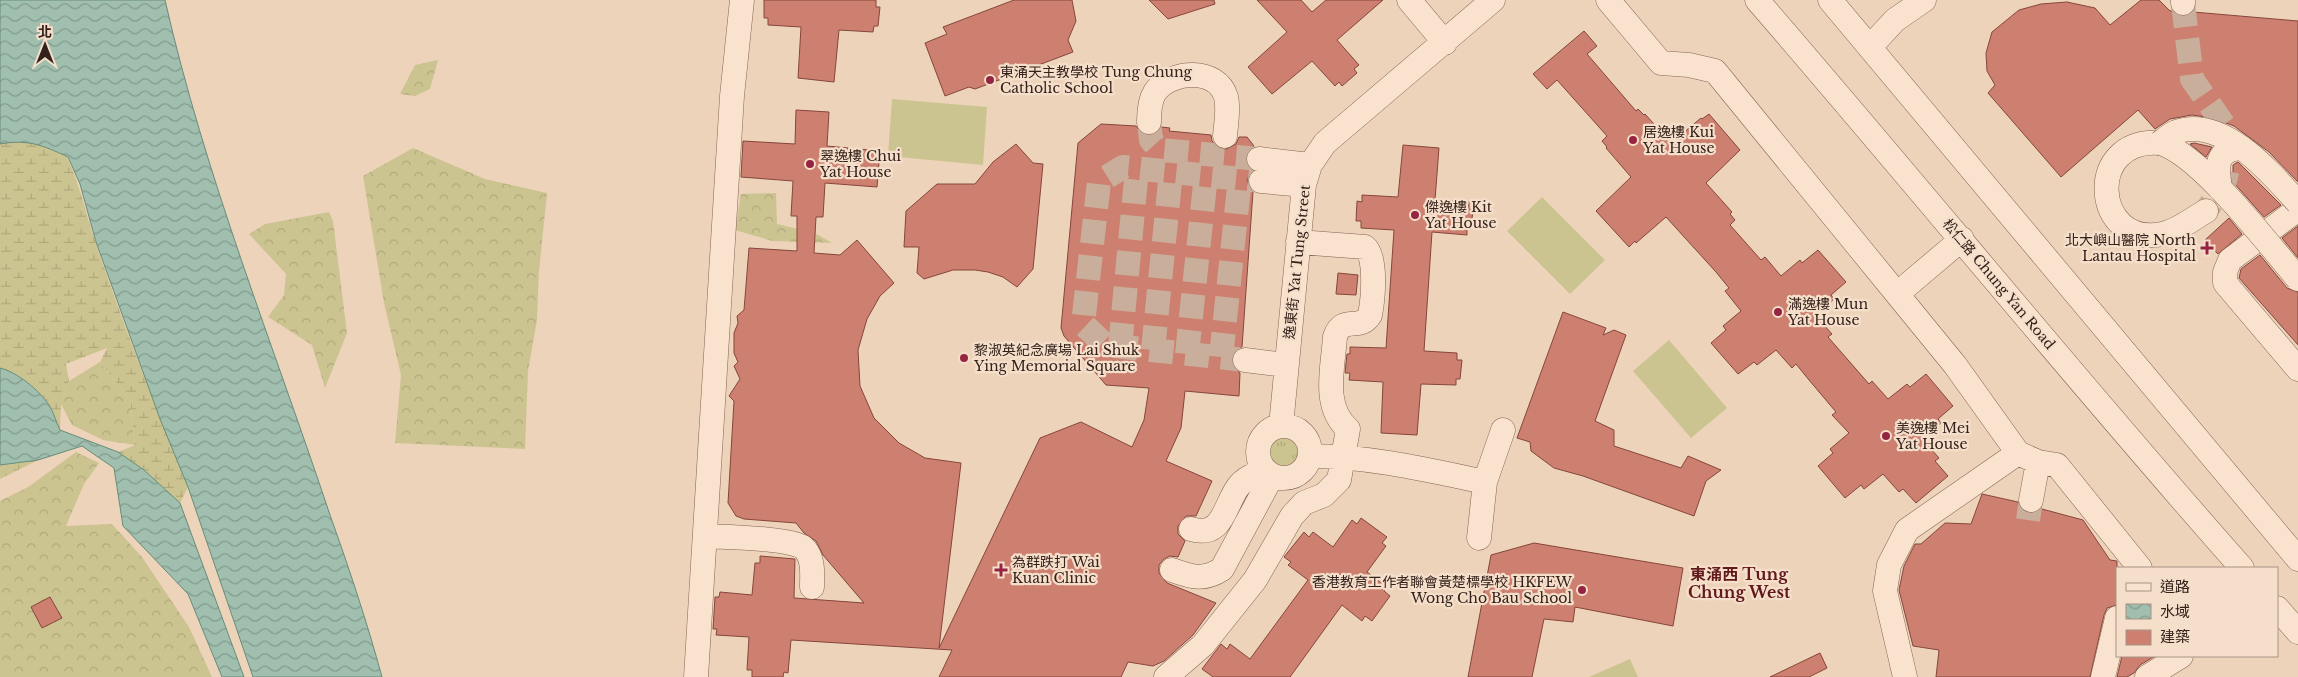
<svg xmlns="http://www.w3.org/2000/svg" width="2298" height="677" viewBox="0 0 2298 677" font-family="'Libre Baskerville','Noto Sans TC',serif">
  <defs>
    <pattern id="grass-tufts" width="24" height="20" patternUnits="userSpaceOnUse" patternTransform="scale(1.25)"><rect width="24" height="20" fill="#ccc490"/><path d="M3 7l-1-3M5 7V3M7 7l1-3M15 17l-1-3M17 17v-4M19 17l1-3" fill="none" stroke="#b0a87c"/></pattern>
    <pattern id="forest-crowns" width="20" height="18" patternUnits="userSpaceOnUse" patternTransform="scale(1.25)"><rect width="20" height="18" fill="#ccc490"/><path d="M2 6a3 3 0 1 1 6 0M12 15a3 3 0 1 1 6 0" fill="none" stroke="#b0a87c"/></pattern>
    <pattern id="wetland-marsh" width="20" height="14" patternUnits="userSpaceOnUse" patternTransform="scale(1.25)"><rect width="20" height="14" fill="#ccc490"/><path d="M1 5h8M5 5V1M11 12h8M15 12V8" fill="none" stroke="#b0a87c"/></pattern>
    <pattern id="water-waves" width="16" height="10" patternUnits="userSpaceOnUse" patternTransform="scale(1.25)"><rect width="16" height="10" fill="#a0bfae"/><path d="M0 5q4-4 8 0t8 0" fill="none" stroke="#839b8d"/></pattern>
  </defs>
  <rect width="100%" height="100%" fill="#eed3bb"/>
  <path fill="url(#grass-tufts)" d="M1263 453a21 21 0 1 1 42 0a21 21 0 1 1-42 0Z"/>
  <path fill="url(#forest-crowns)" d="M438,60l-8,29 -15,7 -15,-2 15,-29z
    M413,148l72,31 62,14 -8,78 -2,49 -9,51 -3,78 -130,-6 6,-68 -17,-72 -21,-127z
    M776,193l1,31 38,9 17,10 -60,-2 -37,-11 6,-36z
    M329,212l4,9 14,112 -22,55 -13,-43 -44,-28 16,-22 2,-21 -37,-40 16,-10z
    M100,362l30,38 5,45 -32,-5 -31,-15 -11,-21 8,-23z
    M76,452l23,11 -15,21 -18,42 46,-2 30,33 47,70 23,50h-212v-176l28,-14z"/>
  <path fill="url(#wetland-marsh)" d="M18,141l20,2 29,14c13,28 19,57 29,87 28,82 59,163 92,243l-8,16 -36,-33 -26,-18 17,-7 -5,-45 -30,-38 7,-14 -41,16 3,17 -8,23 -1,26c-4,-8 -7,-17 -11,-25 -10,-15 -32,-33 -49,-37v-224z
    M38,460l-38,19v-14z"/>
  <path fill="#ccc490" d="M892,99l95,8 -4,58 -95,-9z
    M1542,197l63,63 -35,34 -63,-63z
    M1669,340l58,68 -36,30 -58,-67z
    M1630,659l8,18h-49z"/>
  <path fill="url(#water-waves)" stroke="#678c7a" d="M0,0h165c40,176 108,344 165,515 19,53 37,107 52,162h-129l-65,-190 -28,-68 -64,-177 -16,-58 -12,-27c-26,-12 -40,-18 -68,-13z
    M0,368c17,4 39,22 49,37 5,8 7,17 11,25l58,22 26,18 36,33 64,174h-22l-34,-83 -65,-68 -9,-58 -32,-22 -44,14 -38,5z"/>
  <path fill="#cd8070" stroke="#85463b" d="M764,0h112v7h4l-2,19h-4l-1,6 -34,-2 -5,52 -36,-4 3,-51 -33,-2v-7h-4z
    M1014,0h58l4,21 -8,19 5,12 -98,37 -6,-2 -24,9 -20,-53 22,-9 -4,-7z
    M1149,0h65l1,4 -47,15z
    M1257,0h44l11,12 14,-12h57l-46,40 22,25 -5,4 3,4 -15,13 -3,-4 -4,4 -23,-25 -40,33 -24,-27 39,-35z
    M2141,0h18l10,10 14,7 10,-5 105,9v161l-29,-30 -35,-26 -21,-8 -21,-3 -22,4 -15,10 -17,-19 -77,67 -73,-84 7,-8 -8,-14 -1,-18 6,-21 27,-22 22,-6 26,-2 28,6 15,17z
    M1584,31l13,15 -10,8 49,57 2,-2 6,6 1,-1 26,29 30,-25 1,1 7,-5 31,36 -34,33 26,29 -2,2 5,6 -5,5 31,35 4,-3 16,19 19,-16 2,3 16,-13 28,32 -15,13 3,4 -19,16 17,19 -4,3 41,47 3,-3 16,18 19,-15 3,3 16,-13 27,32 -15,13 3,4 -19,16 17,19 -4,3 13,15 -32,27 -13,-14 -4,3 -16,-18 -19,15 -3,-4 -16,13 -27,-32 15,-13 -3,-4 19,-16 -17,-18 4,-3 -27,-32 -13,-16 -4,4 -16,-18 -19,15 -3,-3 -16,12 -27,-31 15,-13 -3,-4 18,-15 -16,-20 4,-3 -13,-16 -50,-55 -30,26 -1,-2 -6,6 -33,-36 35,-34 -25,-29 1,-1 -5,-6 5,-5 -50,-56 -10,9 -14,-15z
    M796,110l33,2 -2,34 53,5 -3,36 -52,-4 -2,34h-7l-2,36 26,2 17,-15 37,43 -14,13 -13,23 -9,31 2,36 14,32 25,25 26,15 36,5 -22,185 101,-210 41,-16 51,25 12,-27 5,-32 -43,-3 -42,-49 -3,-8 17,-185 23,-19 35,2 6,8 6,2 8,-2 5,-7 9,1 -1,3 42,4 1,6 5,6 7,3 12,-6 3,-7h8l7,9 -6,4 -3,8 2,7 5,6 -5,9 2,7 4,5 -11,155 -8,4 -3,8 2,7 7,7 -1,23 -54,-5 -4,37 -15,33 46,20 -16,35h-10l-8,10v8l7,7 -7,16 -8,-1 -6,3 -5,6v8l8,10 49,20 -23,32 -29,26 -11,5 -25,-4 -7,15h-182l13,-27 -161,-10 -3,33 -4,-1 -1,5h-31v-7h-5l2,-33 -33,-2 1,-6h-4l2,-32h4l1,-5 32,3 3,-32h5v-7l35,3 -1,39 70,5 -41,-48 -7,-14 -12,-8 -8,-10 -52,-4 -8,-3 -8,-13 6,-102 -5,-5 11,-17 -6,-13 4,-4 -4,-9v-20l4,-10 -1,-7 7,-6 5,-62 48,3v-35h-6l2,-35 -52,-4 2,-36 52,3z
    M2194,143l18,4 -6,10 -16,-13z
    M1016,144l17,19 10,1 -10,105 -16,18 -14,-10 -15,-5 -13,-2h-22l-29,9 -7,-6 2,-26h-15l2,-36 31,-27h38l18,-22z
    M1403,145l36,3 -4,52 34,2v7l4,1 -2,19 -4,-1v7l-35,-3 -8,119 33,2v7h5l-2,19h-4v6l-35,-1 -4,51 -36,-2 2,-51 -34,-2 1,-7h-5l2,-19h3v-7l36,1 8,-118 -33,-2v-7h-5l1,-20 5,1v-7l36,2z
    M2238,162l43,43 -17,12 -31,-35v-17z
    M2229,218l13,16 -24,20 -13,-14z
    M2298,226v32l-16,-20z
    M2260,255l27,33 11,4v53l-59,-67 2,-9z
    M1338,273l20,2 -2,20 -20,-1z
    M1563,312l43,16 -3,7 11,-5 12,5 -31,86 19,9v16l67,22 7,-12 33,14 -15,11 -12,35 -111,-40 -29,-8 -23,-17 -1,-9 -13,-4z
    M1982,494l36,8 4,8 6,3h7l7,-4 41,11 27,40 7,1v44l-10,3 -3,7 -14,62h-154l3,-27 -26,-4 -14,-56 5,-24 11,-22h6l24,-21 26,1z
    M1361,518l26,19 -5,6 4,3 -19,26 20,15 -3,4 6,5 -18,25 -7,-5 -3,5 -20,-16 -52,72h-77l-11,-8 19,-25 6,5 3,-5 20,15 58,-79 -20,-15 3,-3 -7,-5 20,-25 5,5 4,-5 20,15 19,-27 5,4z
    M1534,543l149,25 -10,58 -98,-19 -2,15 -29,-3 -12,58h-64l23,-122z
    M50,597l12,21 -20,10 -11,-21z
    M1820,653l7,15 -18,9h-39z
    M2122,656h33l-15,9 -6,8 -7,4h-10z"/>
  <g fill="none" stroke-linecap="round" stroke-linejoin="round">
    <path stroke="#c9af9b" stroke-width="24" stroke-dasharray="24 12" stroke-linecap="butt" d="M2183,3l9,76 36,52 2,30 -6,23 -18,27
      M1149,122l2,18 9,10 99,9
      M1120,347l17,-178
      M1153,350l18,-178
      M1187,354l19,-179
      M1221,357l19,-179
      M1245,360l-140,-15 -22,-21 16,-142 24,-15 138,14
      M2028,520l3,-20"/>
    <defs>
      <path id="minor" d="M1409,0l36,43
        M1608,0l53,63 28,2 26,6 182,223
        M1757,0c163,188 320,382 485,568
        M1830,0l468,559
        M2183,0v3
        M1870,47l25,-27 29,-20
        M1149,122c0,-10 1,-22 6,-30 16,-22 62,-25 71,5 3,12 0,26 -1,39
        M2160,143c-76,-6 -67,105 2,91 16,-3 30,-15 44,-23
        M1259,159l51,6
        M1261,181l43,4
        M2298,209l-68,51 -5,12v11l73,86
        M1962,239l-65,55 58,71 63,88 20,9 19,3 83,103
        M1245,360l41,5
        M1258 452a26 26 0 1 1 52 0a26 26 0 1 1-52 0Z
        M1281,426l23,-241 6,-20 15,-22 168,-143
        M1310,456c58,0 118,14 175,26
        M2031,500l7,-38
        M1191,529c32,10 33,-23 47,-42 6,-9 17,-13 27,-16
        M705,536c17,1 91,2 100,13 9,11 7,25 7,38
        M1479,538l6,-56 18,-52
        M1172,570c19,7 32,11 50,-1l50,-93
        M2277,608l21,24
        M696,677l36,-581 10,-96
        M1166,677l37,-32 52,-65 37,-64 12,-13 20,-8 15,-15 9,-51c-26,-23 -15,-61 -13,-92 7,-23 25,-5 35,-22 3,-15 7,-58 -5,-68l-67,-5
        M1905,677l-20,-86 4,-26 18,-35 111,-77
        M2103,677l14,-59
        M2147,677l34,-21"/>
    </defs>
    <use href="#minor" stroke="#856355" stroke-width="25"/>
    <use href="#minor" stroke="#f9e2ce" stroke-width="24"/>
    <defs>
      <path id="minor-bridge" d="M2160,143c40,11 109,102 138,136
        M2160,143c5,-4 11,-9 16,-11 47,-17 95,41 122,71
        M2220,189c-3,-21 -6,-40 22,-41"/>
    </defs>
    <use href="#minor-bridge" stroke="#856355" stroke-width="25" stroke-linecap="butt"/>
    <use href="#minor-bridge" stroke="#f9e2ce" stroke-width="24"/>
  </g>
  <g fill="#952441" stroke="#f5dfcb" stroke-width="2">
    <circle cx="990" cy="80" r="5"/>
    <circle cx="1633" cy="140" r="5"/>
    <circle cx="810" cy="164" r="5"/>
    <circle cx="1415" cy="215" r="5"/>
    <path d="M2204.5 240.5h5v5h5v5h-5v5h-5v-5h-5v-5h5z"/>
    <circle cx="1778" cy="312" r="5"/>
    <circle cx="964" cy="358" r="5"/>
    <circle cx="1886" cy="436" r="5"/>
    <path d="M998.5 562.5h5v5h5v5h-5v5h-5v-5h-5v-5h5z"/>
    <circle cx="1582" cy="590" r="5"/>
  </g>
  <g text-anchor="middle" stroke-width="4.5" stroke-linejoin="round" paint-order="stroke">
    <g font-size="14" fill="#34211a" stroke="#f5dfcb" text-anchor="start">
      <text x="1000" y="77">東涌天主教學校 Tung Chung<tspan x="1000" dy="16">Catholic School</tspan></text>
      <text x="1643" y="137">居逸樓 Kui<tspan x="1643" dy="16">Yat House</tspan></text>
      <text x="820" y="161">翠逸樓 Chui<tspan x="820" dy="16">Yat House</tspan></text>
      <text x="1425" y="212">傑逸樓 Kit<tspan x="1425" dy="16">Yat House</tspan></text>
      <text x="2196" y="245" text-anchor="end">北大嶼山醫院 North<tspan x="2196" dy="16">Lantau Hospital</tspan></text>
      <text x="1788" y="309">滿逸樓 Mun<tspan x="1788" dy="16">Yat House</tspan></text>
      <text x="974" y="355">黎淑英紀念廣場 Lai Shuk<tspan x="974" dy="16">Ying Memorial Square</tspan></text>
      <text x="1896" y="433">美逸樓 Mei<tspan x="1896" dy="16">Yat House</tspan></text>
      <text x="1012" y="567">為群跌打 Wai<tspan x="1012" dy="16">Kuan Clinic</tspan></text>
      <text x="1572" y="587" text-anchor="end">香港教育工作者聯會黃楚標學校 HKFEW<tspan x="1572" dy="16">Wong Cho Bau School</tspan></text>
    </g>
    <g font-size="14" fill="#34211a" stroke="#f5dfcb">
      <text transform="translate(1297 262) rotate(-84)" y="5">逸東街 Yat Tung Street</text>
      <text transform="translate(1999 284) rotate(50)" y="5">松仁路 Chung Yan Road</text>
    </g>
    <g font-size="16" font-weight="bold" fill="#61191c" stroke="#f5dfcb">
      <text x="1739" y="580">東涌西 Tung<tspan x="1739" dy="18">Chung West</tspan></text>
    </g>
  </g>
  <rect x="2116" y="567" width="162" height="90" fill="#f5dfcb" stroke="#a89384"/>
  <rect x="2126" y="583" width="25" height="8" fill="#f9e2ce" stroke="#a89384"/>
  <text x="2160" y="592" font-size="15" fill="#34211a">道路</text>
  <rect x="2126" y="604" width="25" height="15" fill="url(#water-waves)" stroke="#a89384"/>
  <text x="2160" y="617" font-size="15" fill="#34211a">水域</text>
  <rect x="2126" y="630" width="25" height="15" fill="#cd8070" stroke="#a89384"/>
  <text x="2160" y="642" font-size="15" fill="#34211a">建築</text>
  <g transform="translate(45 45)" stroke="#f5dfcb" stroke-width="4" paint-order="stroke">
  <path d="M0-4L9 19L0 12L-9 19Z" fill="#34211a"/>
  <text y="-8" font-size="14" font-weight="bold" text-anchor="middle" fill="#34211a">北</text>
  </g>
</svg>
